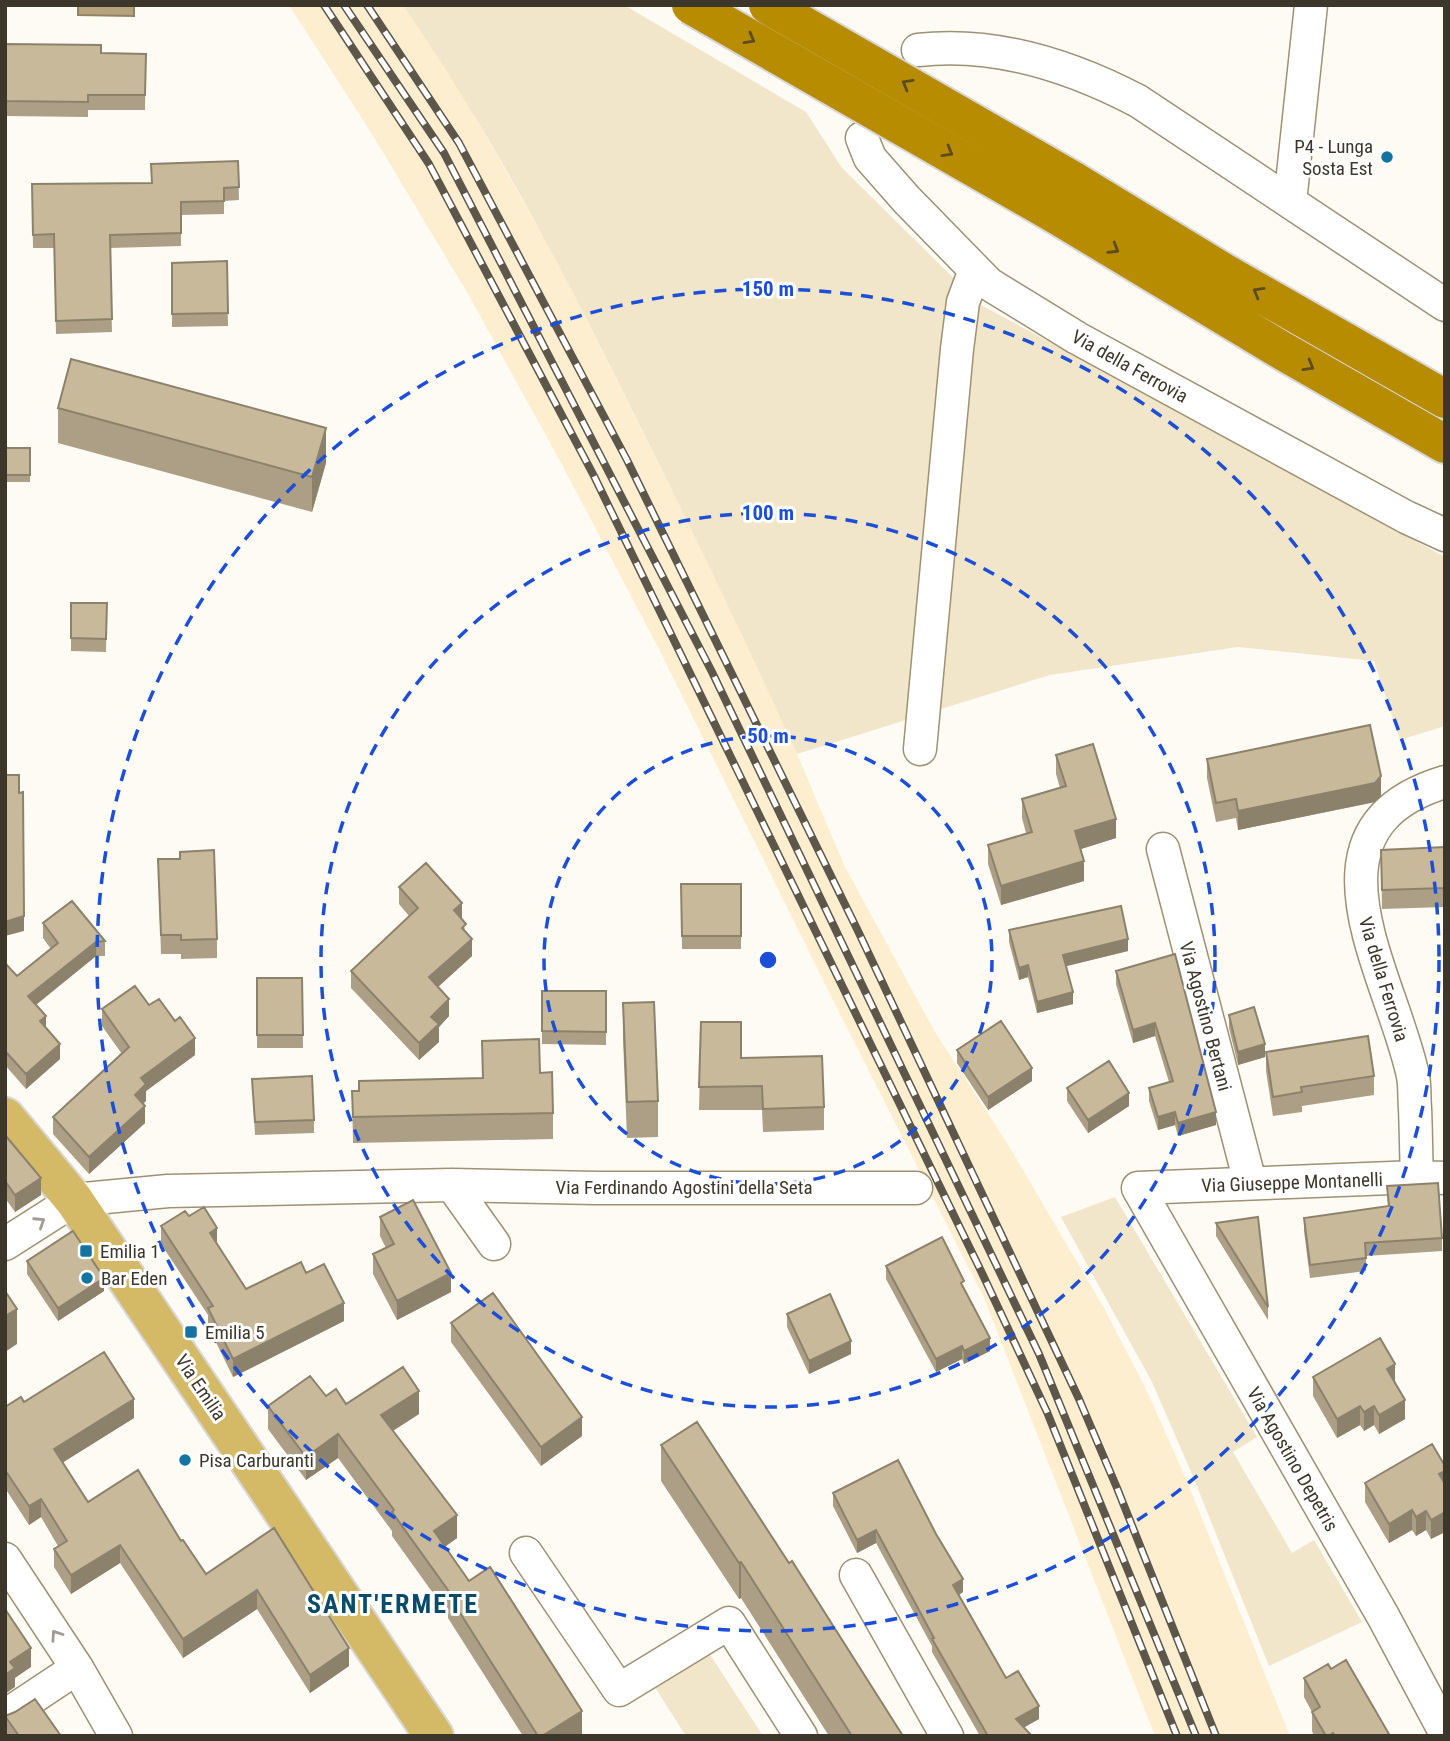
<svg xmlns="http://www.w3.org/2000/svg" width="1450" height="1741" viewBox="0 0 1450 1741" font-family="'Roboto Condensed',sans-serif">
  <rect width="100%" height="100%" fill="#fefbf5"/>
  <path fill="#fceecf" d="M289,5h114l45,65 121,211 166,335 62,138 48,113 90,165 74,114 95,162 42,81 40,90 104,257h-135l-171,-438 -149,-294 -175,-353 -100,-190 -92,-167 -96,-160z"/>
  <path fill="#f1e5ca" d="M403,5h221l182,107 36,56 139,137 464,252v169l-45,14 -26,-79 -136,-14 -188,28 -253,79c-51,-113 -105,-224 -160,-335 -70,-142 -144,-283 -234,-414z
    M1115,1197l142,240 -24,15 59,101 22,-13 48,82 -93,44 -77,-192 -40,-92 -91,-165z
    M707,1650l56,86h-77l-33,-52z"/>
  <path fill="#b5a37c" stroke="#918364" stroke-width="2" d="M78,5h56v11l-56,-1z"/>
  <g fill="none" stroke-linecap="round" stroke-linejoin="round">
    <defs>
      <path id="minor" d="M918,50c77,-9 153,16 220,51l307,204
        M862,138l8,20 36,41 83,85 88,54 329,179 39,18
        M1290,202l21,-197
        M920,749l37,-400 6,-47 12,-32
        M1163,849l87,333
        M1417,1177c-1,-23 -1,-46 -2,-69 -1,-10 0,-22 -2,-32 -21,-101 -122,-248 32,-294
        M1445,1178l-28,-1 -279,11 245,428 62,116
        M452,1185l42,59
        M5,1244l69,-44 94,-9 284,-6 144,3h320
        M526,1553l93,137 110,-67 72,113
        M5,1559l72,109 39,68
        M856,1575l91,161
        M5,1716l72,-48"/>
      <path id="major" d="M5,1117l69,83 360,536"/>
      <path id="highway" d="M1072,180l151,92 222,127
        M1055,214l226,136 164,94"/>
    </defs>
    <use href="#minor" stroke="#9e9174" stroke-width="35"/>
    <use href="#major" stroke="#d8d7d5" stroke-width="42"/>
    <use href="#highway" stroke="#d8d7d5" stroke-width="42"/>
    <use href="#minor" stroke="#fff" stroke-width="32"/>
    <use href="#major" stroke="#d4ba66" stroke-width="38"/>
    <use href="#highway" stroke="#b88c00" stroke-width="38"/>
    <defs>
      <path id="rail" d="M324,5l105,159 165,312 387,795 66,141 130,324
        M344,5l100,148 268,519 327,682 157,382
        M367,5l92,138 168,317 231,471 221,468 38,89 99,248"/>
    </defs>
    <use href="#rail" stroke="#5c564b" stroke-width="8"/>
    <use href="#rail" stroke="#fff" stroke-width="5" stroke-dasharray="16" stroke-linecap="butt"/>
    <defs>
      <path id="highway-bridge" d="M691,5l364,209
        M768,5l304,175"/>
    </defs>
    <use href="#highway-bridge" stroke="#d8d7d5" stroke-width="42" stroke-linecap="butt"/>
    <use href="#highway-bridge" stroke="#b88c00" stroke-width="38"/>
  </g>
  <path fill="#ac9f85" d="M5,44l96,9 45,1 -1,56h-57v7l-83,-1z
    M238,161l1,39 -15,1v13l-43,1v31l-71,2 2,84 -56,2 -2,-86h-21l-1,-64 120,-1z
    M227,261l1,65 -56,1v-64z
    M58,408l268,55 -14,49 -254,-69z
    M5,448h25v34h-25z
    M71,603h36l-1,49 -35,-1z
    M1056,755l60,83 -36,11 4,32 -83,24 -13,-41v-19l38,-12 -4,-15v-19l38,-11 -4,-14z
    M1207,759l174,37 -6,6 -137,28 -2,-12 -20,4 -9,-44z
    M1445,847v60l-63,2 -1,-59z
    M158,859h22l37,80v19l-36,1v-5h-20z
    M681,884h60v65h-59z
    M399,887l63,32 10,37 -34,31 11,29 -10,11v15l-20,18 -68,-72v-17l58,-55 -10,-12z
    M43,923l62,18v15h-9l-60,49 24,54 -34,30 -21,-24v-102l12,13 34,-27 -8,-11z
    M1009,930l119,21 -62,15 7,38 -36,9 -9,-36 -9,3 -10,-38z
    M1175,954l41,171 -38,11 -3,-11 -17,5 -9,-29v-13l20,-6 -14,-46 -22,7 -17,-59v-13z
    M257,978h45l1,70h-46z
    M542,991h64v54l-64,-1z
    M623,1003l35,98v36l-31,1 -4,-99z
    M149,1005l46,50 -49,36v10l-3,3 2,19 -56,51 -36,-40v-17l69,-63 -20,-28v-17z
    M1229,1015l36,42 -27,8 -9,-37z
    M701,1022l40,36 83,49v23l-61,2 -1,-22h-63z
    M482,1041l58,32 13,40v26l-200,4 -1,-52 130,-13z
    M957,1050l75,31 -44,29 -31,-47z
    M1266,1052l108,24v19l-72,11v6l-29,4 -7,-45z
    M252,1079l62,41v13l-59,2z
    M1067,1088l62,18 -41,27 -21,-32z
    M5,1135l36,60 -26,17 -10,-14z
    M1387,1186l55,52v13l-76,5v15l-56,7 -6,-47v-13l84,-11z
    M380,1217l71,75 -54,28 -24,-46v-20l13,-6 -6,-12z
    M1216,1223l52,84v13l-52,-84z
    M161,1226l56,19 29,44 60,-16 38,48 -111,56 -25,-51v-11l-47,-71z
    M27,1261l77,30 -46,30 -31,-47z
    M886,1266l78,23 26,62 -26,13 -2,-5 -26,13 -50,-93z
    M787,1314l64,40 -42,20 -22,-47z
    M451,1323l131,113 -41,30 -90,-124z
    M1313,1377l82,6 10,36 -26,15 -5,-9 -10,6 -4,-6 -23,13 -24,-42z
    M24,1402l110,16 -71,44 25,40 93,39 25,33 68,-46 75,138 -39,27 -53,-84 -74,49 -63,-95 -49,31 -17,-27v-18l4,-3 -17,-29 -12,8 -24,-37v-81z
    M346,1404l73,10 -26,17 64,107 -12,9 24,34 113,153 -3,2h-56l-75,-118v-4l-56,-78v-5l-54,-73 -32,22 -38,-51v-23z
    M661,1445l242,291h-74l-88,-138 -2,1 -78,-118z
    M1445,1466v66l-14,7 -5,-9 -10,6 -4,-6 -23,13 -24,-41v-19z
    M833,1493l130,99 -4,3 47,83 33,41 -15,8 8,9h-52l-48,-84v-6l-56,-103 -19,10 -24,-47z
    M1331,1669l58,67h-75l-2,-5v-19l-8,-15v-19z
    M5,1715l56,21h-55z"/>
  <path fill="#8c826c" d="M326,428v35l-14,49v-35z
    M1381,776v20l-6,6 -137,28v-19z
    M1116,819v19l-41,13v-20z
    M1084,861v20l-83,24v-19z
    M462,903v17l-8,-10z
    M24,916v15l-19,5v-14z
    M472,939v17l-43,39v-18z
    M1128,939v12l-65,16v-12z
    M96,942v14l-68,55v-15z
    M1028,965v12l-9,3v-12z
    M1073,992v12l-36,9v-11z
    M449,999v17l-10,11v15l-20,18v-17l12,-26z
    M46,1016v15l-6,-10z
    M1155,1023v13l-22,7v-13z
    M195,1038v17l-49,36v10l-11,10v-16l6,-17z
    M60,1044v15l-34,30v-15z
    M1265,1044v13l-27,8v-13z
    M1032,1068v13l-44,29v-13z
    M1129,1093v13l-41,27v-13z
    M145,1106v17l-56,51v-17z
    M1175,1112v13l-17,5v-13z
    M1216,1112v13l-38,11v-13z
    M41,1178v17l-26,17v-17z
    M217,1228v17l-7,-12z
    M451,1273v19l-54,28v-19z
    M104,1278v13l-46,30v-13z
    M344,1303v18l-111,56v-18z
    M17,1309v35l-12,8v-36z
    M990,1338v13l-26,13v-13z
    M851,1341v13l-42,20v-13z
    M962,1346v13l-26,13v-13z
    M1395,1364v19l-8,-14z
    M419,1391v23l-38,24v-23z
    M134,1399v19l-80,50v-19z
    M1405,1400v19l-26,15v-19z
    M1360,1406v19l-23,13v-19z
    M1374,1406v19l-10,6v-19z
    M582,1417v19l-41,30v-19z
    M338,1434v24l-32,22v-23z
    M1445,1471v19l-6,-16z
    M41,1499v18l-12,8v-19z
    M1412,1510v20l-23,13v-19z
    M1426,1511v19l-10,6v-19z
    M1445,1512v20l-14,7v-19z
    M457,1515v23l-23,16v-23z
    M876,1530v13l-19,10v-13z
    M120,1545v18l-49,31v-19z
    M741,1562v36l-2,1v-36z
    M963,1579v13l-10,6v-13z
    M257,1590v19l-74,49v-19z
    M31,1648v19l-16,11v9l-10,7v-19l5,-13z
    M349,1648v18l-39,27v-18z
    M1039,1706v13l-23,13v-13z
    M582,1711v23l-3,2h-37z"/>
  <path fill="#c8b99b" stroke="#8c826c" stroke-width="2" d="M5,44l96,1v8l45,1 -1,41h-57v7l-83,-1z
    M238,161l1,26 -15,1v13l-43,1v31l-71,2 2,84 -56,2 -2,-87 -21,1 -1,-51 120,-1 -1,-19z
    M227,261l1,52 -56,1v-51z
    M71,359l255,69 -14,49 -254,-69z
    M5,448h25v27h-25z
    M71,603h36l-1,36 -35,-1z
    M1370,725l11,51 -6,7 -137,28 -2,-12 -20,4 -9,-44z
    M1093,744l23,75 -41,12 9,30 -83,25 -13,-41 44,-13 -10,-33 44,-13 -10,-31z
    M5,775h14v18l4,-1 1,124 -19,6z
    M1445,847v41l-63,2 -1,-40z
    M214,850l3,89 -36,1v-5h-20l-3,-76h22v-7z
    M426,863l36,40 -8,7 12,14 -4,4 10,11 -43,38 20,22 -18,18 8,7 -20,19 -68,-72 67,-63 -19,-21z
    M681,884h60v52h-59z
    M72,901l33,40 -9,1 -68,54 18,20 -6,5 20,23 -34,30 -21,-23v-88l12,13 41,-33 -15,-20z
    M1121,906l7,33 -65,16 10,37 -36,10 -9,-37 -9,3 -10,-38z
    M1175,954l41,158 -38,11 -3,-11 -17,5 -9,-29 24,-7 -18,-58 -22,7 -17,-59z
    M257,978h45l1,57h-46z
    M135,986l14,19 10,-6 16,22 5,-4 15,21 -54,40 5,6 -11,11 10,11 -56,51 -36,-40 76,-70 -27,-38z
    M542,991h64v41l-64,-1z
    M654,1002l4,99 -31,1 -4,-99z
    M1254,1007l11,37 -27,8 -9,-37z
    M1001,1021l31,47 -44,29 -31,-47z
    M701,1022h40v36l81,-2 2,51 -61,2 -1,-23 -63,1z
    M1368,1036l6,40 -73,11 1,5 -29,5 -7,-45z
    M539,1039l1,34 12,-1 1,41 -200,4 -1,-26h7v-10l124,-3 -1,-37z
    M1109,1061l20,32 -41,27 -21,-32z
    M312,1076l2,44 -59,2 -3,-43z
    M5,1135l36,43 -26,17 -10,-14z
    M1438,1183l4,55 -77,5 1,15 -56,7 -6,-47 85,-12 -2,-20z
    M413,1200l38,73 -54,28 -24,-47 21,-10 -14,-27z
    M204,1207l13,21 -7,5 36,56 55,-27 5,11 18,-9 20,39 -111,56 -25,-51 5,-2 -52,-80 24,-15 4,5z
    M1258,1217l10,90 -52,-84z
    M73,1231l31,47 -46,30 -31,-47z
    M942,1237l22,44 -3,2 29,55 -26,13 -2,-5 -26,13 -50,-93z
    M5,1291l12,18 -12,7z
    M493,1293l89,124 -41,30 -90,-124z
    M830,1294l21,47 -42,20 -22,-47z
    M1380,1338l15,26 -8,5 18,31 -26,15 -5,-9 -10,6 -4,-6 -23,13 -24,-42z
    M104,1352l30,47 -80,50 34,53 50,-32 43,71 2,-1 23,34 68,-46 75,120 -39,27 -53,-85 -74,49 -63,-94 -49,30 -17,-26 13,-8 -26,-42 -12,7 -24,-36v-63l16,-10 3,5z
    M403,1367l16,24 -38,24 76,100 -23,16 35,50 21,-14 92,144 -40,25h-4l-90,-142 2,-1 -58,-81 2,-2 -56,-76 -32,23 -38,-51 42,-30 16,20 10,-7 10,15z
    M697,1422l92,141 3,-2 111,175h-51l-111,-174 -2,1 -78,-118z
    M1432,1444l13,22v5l-6,3 6,10v28l-14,8 -5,-9 -10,6 -4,-7 -23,14 -24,-41z
    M898,1460l38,74 27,45 -10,6 53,93 12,-7 21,35 -23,13 16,17h-44l-56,-97 2,-1 -58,-108 -19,10 -24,-47z
    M5,1609l26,39 -21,14 5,6 -10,7z
    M1346,1660l43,74 -4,2h-50l-2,-3 -4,3h-3l-14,-24 8,-5 -16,-29 24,-14 3,5z
    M35,1699l26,37h-42l-14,-20 10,-4z"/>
  <defs><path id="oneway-chevron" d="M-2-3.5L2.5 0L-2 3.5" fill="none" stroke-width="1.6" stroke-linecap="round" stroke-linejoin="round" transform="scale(1.75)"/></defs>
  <g stroke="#5c4c20">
    <use href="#oneway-chevron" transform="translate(750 39) rotate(29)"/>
    <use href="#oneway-chevron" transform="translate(907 84) rotate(-150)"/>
    <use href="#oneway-chevron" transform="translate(948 152) rotate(30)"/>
    <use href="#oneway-chevron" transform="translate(1114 249) rotate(31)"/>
    <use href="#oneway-chevron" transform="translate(1258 292) rotate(-150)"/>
    <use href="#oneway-chevron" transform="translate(1309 366) rotate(30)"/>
  </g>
  <g stroke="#9e9b95">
    <use href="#oneway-chevron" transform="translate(40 1222) rotate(-33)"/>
    <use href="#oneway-chevron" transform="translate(56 1635) rotate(-124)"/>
  </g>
  <g fill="none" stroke="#1d4ed8" stroke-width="3.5" stroke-dasharray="12 9">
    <circle cx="768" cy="960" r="224"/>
    <circle cx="768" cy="960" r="447"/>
    <circle cx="768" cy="960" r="671"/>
  </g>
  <g fill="#1474a1" stroke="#fff" stroke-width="2.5">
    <circle cx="1387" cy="157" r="7"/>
    <rect x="79" y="1244" width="14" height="14" rx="3.5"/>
    <circle cx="87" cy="1278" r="7"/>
    <rect x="184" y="1325" width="14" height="14" rx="3.5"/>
    <circle cx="185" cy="1460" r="7"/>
  </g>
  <g text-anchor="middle" stroke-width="6" stroke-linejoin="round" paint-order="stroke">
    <g font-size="19" fill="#3d372b" stroke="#fff" text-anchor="start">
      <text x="1373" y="153" text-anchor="end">P4 - Lunga<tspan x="1373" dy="22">Sosta Est</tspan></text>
      <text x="100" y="1258">Emilia 1</text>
      <text x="101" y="1285">Bar Eden</text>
      <text x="205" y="1339">Emilia 5</text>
      <text x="199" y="1467">Pisa Carburanti</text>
    </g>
    <g font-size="19" fill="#3d372b" stroke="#fff">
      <text transform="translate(1130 366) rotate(29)" y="7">Via della Ferrovia</text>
      <text transform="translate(1384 979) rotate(73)" y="7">Via della Ferrovia</text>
      <text transform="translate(1206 1016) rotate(75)" y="7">Via Agostino Bertani</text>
      <text transform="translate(1292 1182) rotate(-2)" y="7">Via Giuseppe Montanelli</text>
      <text x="684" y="1194">Via Ferdinando Agostini della Seta</text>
      <text transform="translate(201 1387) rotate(56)" y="7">Via Emilia</text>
      <text transform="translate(1293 1459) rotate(60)" y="7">Via Agostino Depetris</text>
    </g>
    <g font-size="26" font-weight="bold" letter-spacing="2" fill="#094b6a" stroke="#fff">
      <text x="393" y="1613">SANT'ERMETE</text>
    </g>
  </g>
  <circle cx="768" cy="960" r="10" fill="#1d4ed8" stroke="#fff" stroke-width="3.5"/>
  <g font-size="21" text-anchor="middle" font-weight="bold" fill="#1d4ed8" stroke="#fff" stroke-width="6" stroke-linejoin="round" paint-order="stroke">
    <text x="768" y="296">150 m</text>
    <text x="768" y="520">100 m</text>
    <text x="768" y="743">50 m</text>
  </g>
  <rect width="1450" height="1741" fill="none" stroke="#3d372b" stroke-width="14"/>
</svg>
